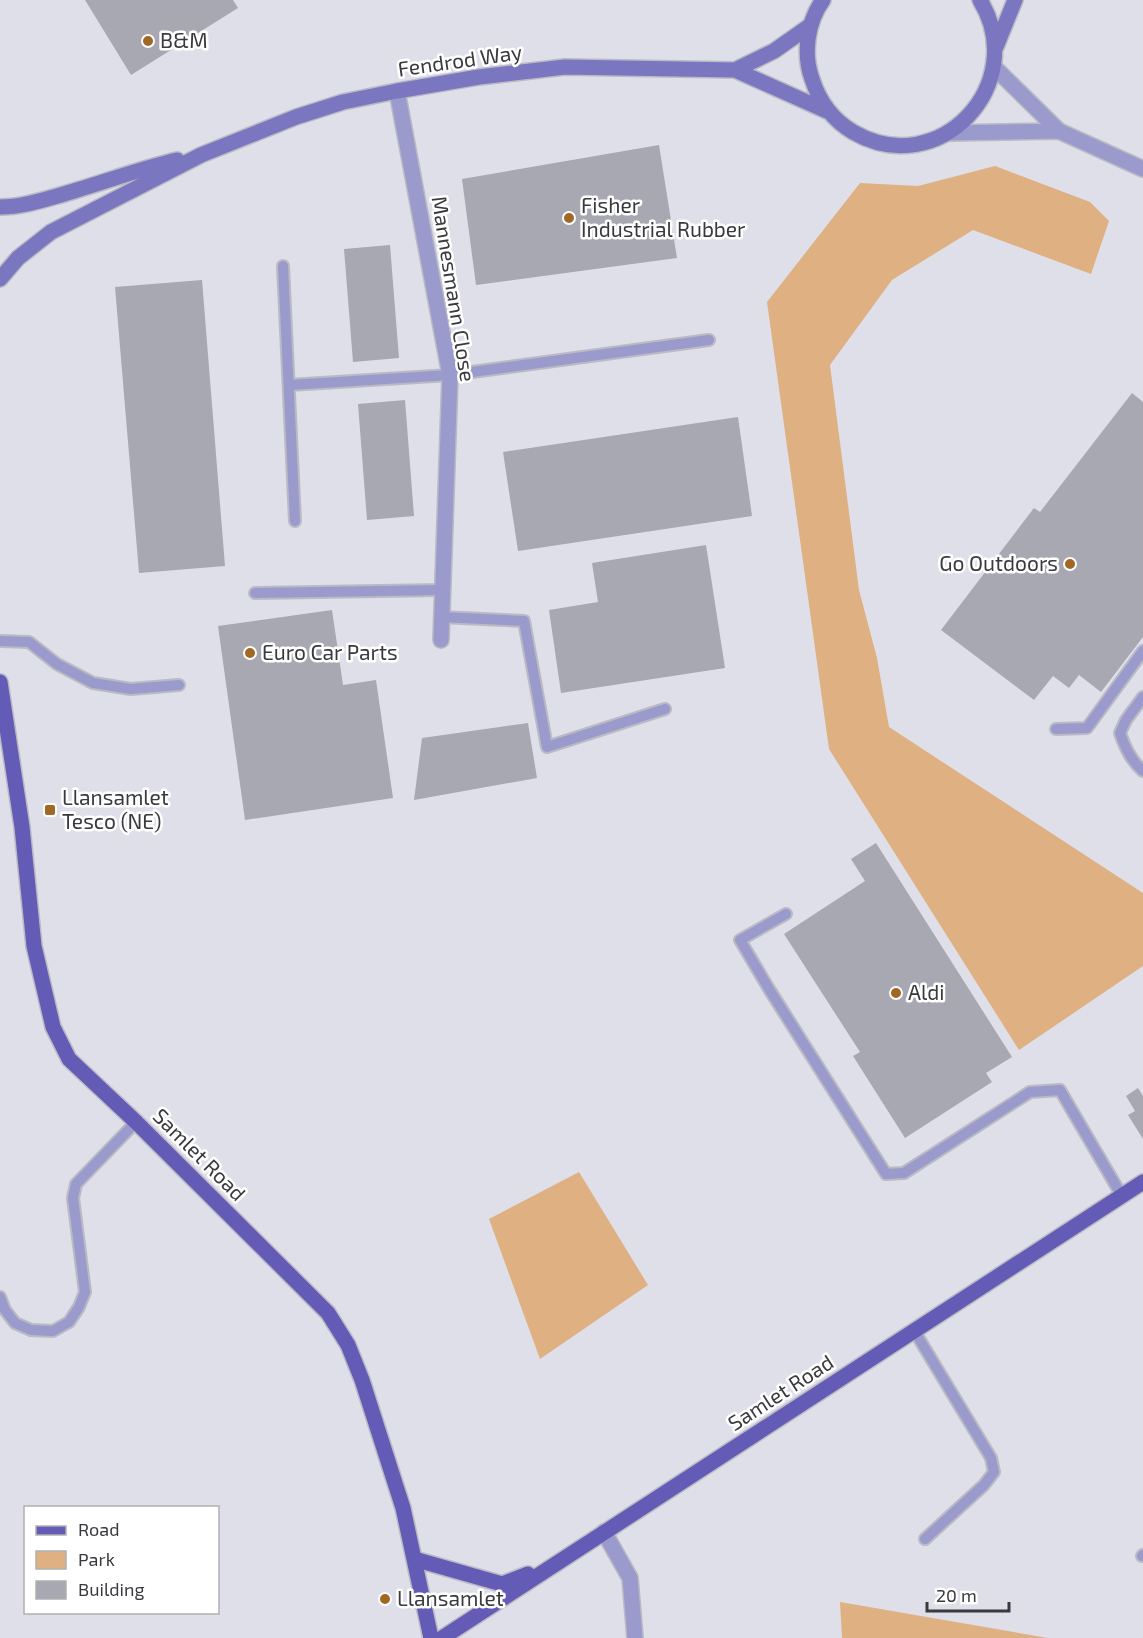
<svg xmlns="http://www.w3.org/2000/svg" width="1143" height="1638" viewBox="0 0 1143 1638" font-family="'Exo 2',sans-serif">
  <rect width="100%" height="100%" fill="#dfdfea"/>
  <path fill="#dfb081" d="M995,166l95,36 19,19 -18,53 -118,-44 -81,50 -62,85 29,225 18,68 12,69 254,166v73l-124,84 -190,-301 -62,-447 93,-119 58,3z
    M579,1172l69,113 -108,74 -51,-140z
    M840,1602l202,35 5,1h-205z"/>
  <path fill="#a8a8b3" d="M85,0h148l5,8 -107,67z
    M659,145l18,113 -201,27 -14,-106z
    M390,245l9,113 -46,4 -9,-113z
    M202,280l23,286 -86,7 -24,-286z
    M1132,393l11,9v235l-42,55 -22,-17 -10,13 -16,-12 -19,24 -93,-70 93,-122 6,4z
    M405,400l9,116 -47,4 -9,-116z
    M738,417l14,99 -234,35 -15,-99z
    M706,545l19,123 -164,25 -12,-83 49,-8 -6,-39z
    M332,610l11,75 33,-5 17,118 -148,22 -27,-194z
    M528,723l9,55 -123,22 8,-62z
    M876,843l136,214 -26,16 6,9 -87,56 -52,-82 7,-4 -76,-118 81,-53 -14,-22z
    M1138,1088l5,8v43l-15,-24 7,-4 -9,-15z"/>
  <g fill="none" stroke-linecap="round" stroke-linejoin="round">
    <defs>
      <path id="lane" d="M283,266l12,255
        M289,385l161,-10 259,-35
        M255,593l187,-3
        M441,617l83,4 23,126 118,-38
        M0,641l29,1 28,22 36,19 38,6 48,-4
        M1143,697l-17,23 -6,13c5,15 11,28 23,38
        M1056,729l31,-1 56,-77
        M786,914l-46,26 29,49 117,185 18,-1 126,-81 30,-2 62,106
        M0,1297l5,13 10,13 16,7 22,1 16,-9 10,-15 6,-15 -12,-94 3,-14 60,-62
        M915,1332l76,126 3,14 -10,13 -59,54
        M1142,1556l1,-1"/>
      <path id="street" d="M994,67l65,64 84,38
        M397,91l53,284 -9,265
        M948,133l111,-2
        M604,1532l26,46 5,60"/>
      <path id="secondary" d="M823,0c-16,22 -20,54 -11,79 7,22 21,41 41,53 86,50 178,-48 127,-132
        M996,47l19,-47
        M735,70l39,-19 37,-26
        M0,207c22,0 43,-7 64,-13 38,-11 75,-25 113,-34
        M0,279l18,-21 33,-26 150,-77 95,-38 47,-15 54,-11 82,-14 86,-10 170,3 94,42"/>
      <path id="primary" d="M0,682l22,145 12,119 19,81 16,32 67,63 192,191 20,32 14,35 41,128 28,130
        M414,1559l88,25 26,-10
        M442,1638l701,-456"/>
    </defs>
    <use href="#lane" stroke="#babac4" stroke-width="14"/>
    <use href="#street" stroke="#babac4" stroke-width="18"/>
    <use href="#secondary" stroke="#babac4" stroke-width="18"/>
    <use href="#primary" stroke="#babac4" stroke-width="18"/>
    <use href="#lane" stroke="#9a9acc" stroke-width="10"/>
    <use href="#street" stroke="#9a9acc" stroke-width="15"/>
    <use href="#secondary" stroke="#7a76bf" stroke-width="15"/>
    <use href="#primary" stroke="#635bb5" stroke-width="15"/>
  </g>
  <g fill="#a16825" stroke="#fff" stroke-width="2">
    <circle cx="148" cy="41" r="6"/>
    <circle cx="569" cy="218" r="6"/>
    <circle cx="1070" cy="564" r="6"/>
    <circle cx="250" cy="653" r="6"/>
    <rect x="44" y="804" width="12" height="12" rx="3"/>
    <circle cx="896" cy="993" r="6"/>
    <circle cx="385" cy="1599" r="6"/>
  </g>
  <g text-anchor="middle" stroke-width="5" stroke-linejoin="round" paint-order="stroke">
    <g font-size="21" fill="#39393e" stroke="#fff" text-anchor="start">
      <text x="160" y="48">B&amp;M</text>
      <text x="581" y="213">Fisher<tspan x="581" dy="24">Industrial Rubber</tspan></text>
      <text x="1058" y="571" text-anchor="end">Go Outdoors</text>
      <text x="262" y="660">Euro Car Parts</text>
      <text x="62" y="805">Llansamlet<tspan x="62" dy="24">Tesco (NE)</tspan></text>
      <text x="908" y="1000">Aldi</text>
      <text x="397" y="1606">Llansamlet</text>
    </g>
    <g font-size="21" fill="#39393e" stroke="#fff">
      <text transform="translate(460 61) rotate(-8)" y="7">Fendrod Way</text>
      <text transform="translate(453 289) rotate(81)" y="7">Mannesmann Close</text>
      <text transform="translate(199 1155) rotate(45)" y="7">Samlet Road</text>
      <text transform="translate(781 1393) rotate(-33)" y="7">Samlet Road</text>
    </g>
  </g>
  <rect x="24" y="1506" width="195" height="108" fill="#ffffff" stroke="#b0b0b2" stroke-width="1.5"/>
  <rect x="36" y="1526" width="30" height="9" fill="#635bb5" stroke="#b0b0b2" stroke-width="1.5"/>
  <text x="78" y="1536" font-size="18" fill="#39393e">Road</text>
  <rect x="36" y="1551" width="30" height="18" fill="#dfb081" stroke="#b0b0b2" stroke-width="1.5"/>
  <text x="78" y="1566" font-size="18" fill="#39393e">Park</text>
  <rect x="36" y="1581" width="30" height="18" fill="#a8a8b3" stroke="#b0b0b2" stroke-width="1.5"/>
  <text x="78" y="1596" font-size="18" fill="#39393e">Building</text>
  <path d="M927 1602v9h82v-9" fill="none" stroke="#39393e" stroke-width="3"/>
  <text x="936" y="1602" font-size="18" fill="#39393e" stroke="#ffffff" stroke-width="4.5" paint-order="stroke">20 m</text>
</svg>
